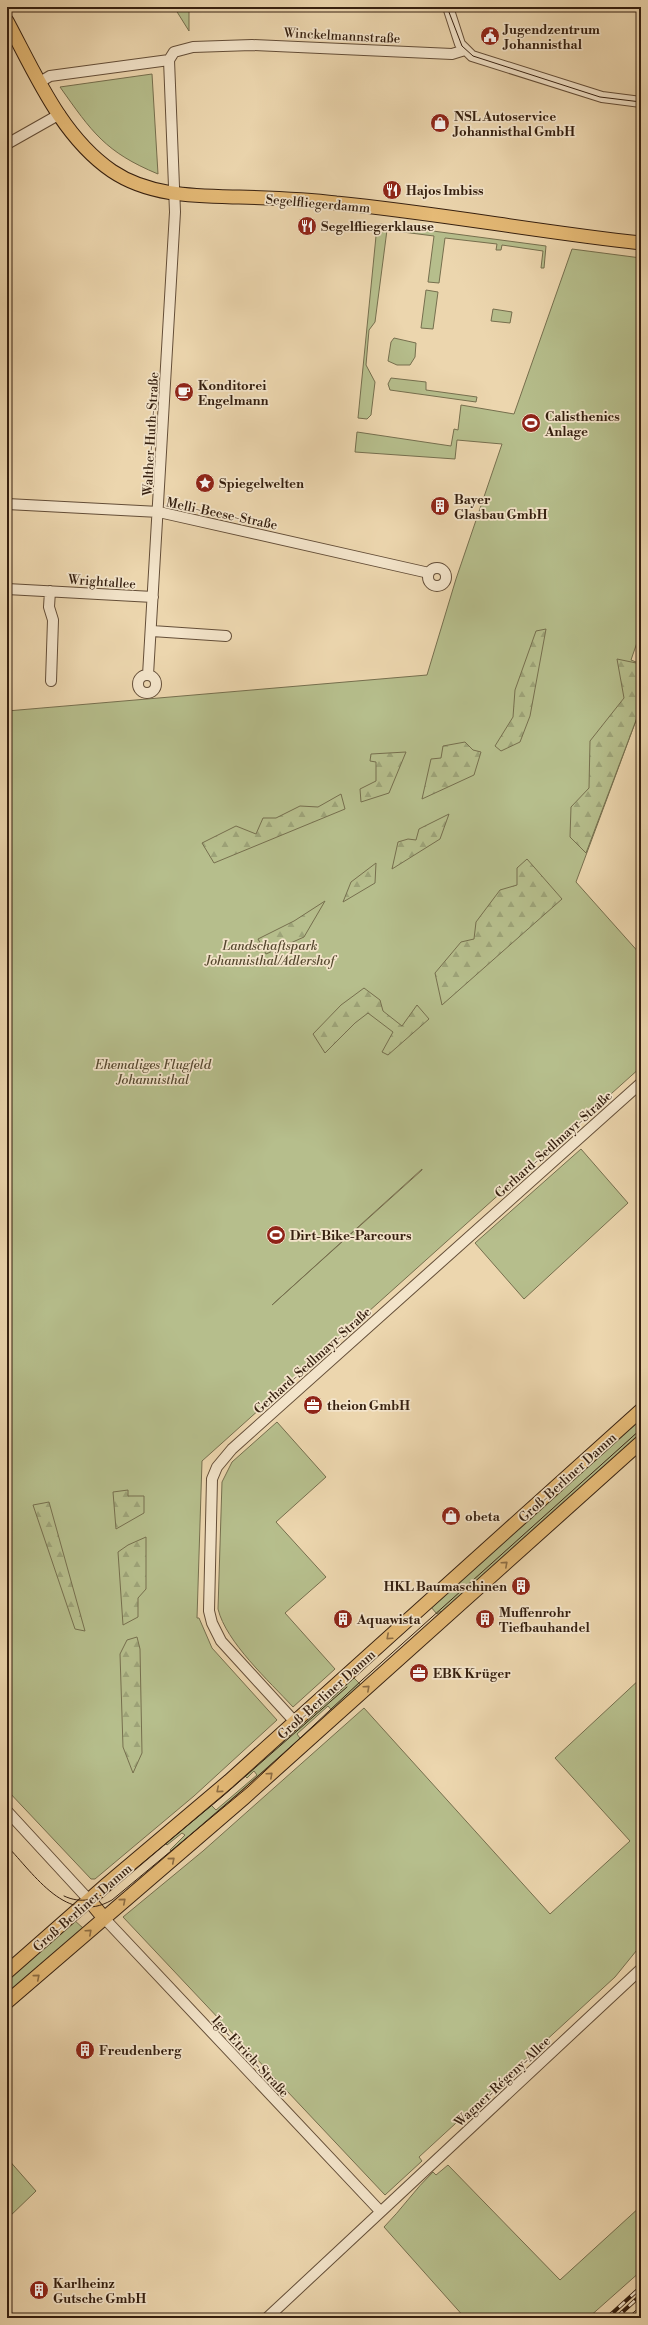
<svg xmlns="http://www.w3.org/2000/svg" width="648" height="2325" viewBox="0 0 648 2325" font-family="'Libre Bodoni',serif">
  <defs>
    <pattern id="forest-firs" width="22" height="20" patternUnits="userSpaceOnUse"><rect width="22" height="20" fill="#b6be8c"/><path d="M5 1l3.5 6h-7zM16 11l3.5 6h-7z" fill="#9da378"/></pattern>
  </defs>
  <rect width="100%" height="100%" fill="#ecd6ae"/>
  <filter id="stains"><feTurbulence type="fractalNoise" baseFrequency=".005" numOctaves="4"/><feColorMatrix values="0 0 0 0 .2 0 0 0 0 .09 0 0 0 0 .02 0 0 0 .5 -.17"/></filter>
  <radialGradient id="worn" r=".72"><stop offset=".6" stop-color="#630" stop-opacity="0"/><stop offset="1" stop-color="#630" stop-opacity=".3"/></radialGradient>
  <path fill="#b6be8c" stroke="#766f4e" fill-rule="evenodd" d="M174,7h15v24z
    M152,74l6,100c-53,-22 -66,-42 -98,-87z
    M380,224l166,22 -2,22h-3l2,-17 -41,-6 -1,5h-5l1,-6 -52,-6 -6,45 -11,-1 6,-46 -47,-6 -12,92 -6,8 -3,35 9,17 -4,33 -4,4 -9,-1 19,-192z
    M572,249l69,9v373l-10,29 10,4v43l-65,175 65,73v112l-439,394 -5,157h2l13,30 65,72 -83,76 -99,83h-4l-84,-89v-1079l420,-36 29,-96 46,-135 -45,-4 -2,19 -100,-7 2,-20 94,14 3,-17 4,1 3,-25 53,9zM422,1169v1l-150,135z
    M426,290l12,2 -5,37 -12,-1z
    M493,309l19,3 -2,11 -19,-2z
    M394,338l22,5 -1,14 -5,8h-13l-9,-4 3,-19z
    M391,378l35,4v8l51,7 -1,5 -86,-12 -2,-6z
    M581,1149l47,54 -104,96 -49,-56z
    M639,1418l2,18 -197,178 -3,-3 -4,3 -7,-8z
    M277,1422l49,55 -50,45 50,55 -41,36 50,56 -42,38c-24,-26 -67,-65 -75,-98l4,-127 10,-20z
    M352,1676l11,11 -29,26 -6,-7 -31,28 5,7 -129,113 -3,-4 15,-15 -3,-2 -15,12 -3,-3 46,-38 6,6 41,-35 -3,-4 -7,7 -4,-4z
    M641,1678v267l-26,32 -196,180 3,4 -37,34 -262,-278 80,-66 161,-143 186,206 80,-73 -75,-83z
    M73,1919l11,10 -77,69v-20z
    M7,2158l29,33 -29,28z
    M448,2165l112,115 81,-74v65l-53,47h-123l-81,-91c18,-18 31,-38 49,-55l3,3z"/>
  <path fill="url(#forest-firs)" stroke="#766f4e" d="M546,629l-16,87 -10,26 -19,9 -6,-5 18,-29 2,-27 21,-59z
    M617,659l24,5v43l-55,146 -16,-16 1,-30 18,-19 1,-47 34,-43z
    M465,742l8,8 8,2 -7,23 -52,24 9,-40 10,-1 2,-12z
    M406,752l-17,41 -28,9 -1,-13 16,-8v-19l-6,-1 1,-7z
    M341,794l4,15 -131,54 -12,-20 34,-17 20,8 7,-16h13l24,-12 18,1z
    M449,814l-9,25 -48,30 6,-27 10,-3 8,1 3,-11z
    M527,859l35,40 -120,106 -7,-32 26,-31 13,-3 2,-17 24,-32 17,-5v-17z
    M376,863l-1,20 -32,19 8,-20z
    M325,901l-21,36 -38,17 -8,-15 36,-18z
    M364,988l16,12 3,11 19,15 15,-21 12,14 -41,36 -6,-3 11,-20 -25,-19 -13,10 -30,30 -12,-19 28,-29z
    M128,1490v6h16v17l-28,16 -3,-37z
    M49,1502l36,129 -10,-2 -42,-124z
    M146,1537v52l-8,9v19l-15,8 -5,-73 10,-7z
    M137,1637l3,12 2,104 -9,20 -10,-26 -3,-93 7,-14z"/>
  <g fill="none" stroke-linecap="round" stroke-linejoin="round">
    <defs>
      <path id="minor" d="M448,7l12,37 12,12 130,41 39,5
        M40,82l10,-6 119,-16
        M7,144l53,-30
        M7,504l152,8 270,61
        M428 577a9 9 0 1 1 18 0a9 9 0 1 1-18 0Z
        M7,589l146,8
        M50,591l-1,16 4,13 -2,61
        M152,631l74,5
        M148,675l27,-463 -6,-152 5,-8 19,-5 59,-2 200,9 13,-4
        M138 684a9 9 0 1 1 18 0a9 9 0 1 1-18 0Z
        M295,1722l-74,-81 -9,-18 -3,-12 3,-132 5,-12 15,-18 409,-366
        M7,1811l82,89
        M104,1918l276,293
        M267,2318l374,-349"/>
      <path id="major" d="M7,21c28,52 54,115 105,150 37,25 83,25 126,26 32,1 65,2 98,6 102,10 203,29 305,40
        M89,1900l15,18
        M7,1972l99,-87 123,-104 412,-371
        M7,2002l237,-204 397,-356"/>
    </defs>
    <use href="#minor" stroke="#644e38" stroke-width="12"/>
    <use href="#major" stroke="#362010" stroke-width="15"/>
    <use href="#minor" stroke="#f3e4ca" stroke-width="10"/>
    <use href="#major" stroke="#e6bb77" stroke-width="13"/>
    <path stroke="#362010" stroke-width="1" d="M447,7l15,39 11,10 127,41 41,5
      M7,1846c28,29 60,80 105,54l136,-113 114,-107 279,-251
      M64,1896c17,8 32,4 46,-6l113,-94 124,-109
      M627,2318l14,-12"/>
    <defs>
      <path id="rail" d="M617,2317l24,-22
        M607,2318l34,-31"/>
    </defs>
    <use href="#rail" stroke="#362010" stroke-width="4"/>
    <use href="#rail" stroke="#f3e4ca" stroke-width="2.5" stroke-dasharray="8" stroke-linecap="butt"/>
  </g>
  <defs><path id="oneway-chevron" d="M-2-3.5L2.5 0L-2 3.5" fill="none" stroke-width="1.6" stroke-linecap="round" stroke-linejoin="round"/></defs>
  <g stroke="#8e6e44">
    <use href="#oneway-chevron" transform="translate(505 1564) rotate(-42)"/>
    <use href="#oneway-chevron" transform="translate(389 1637) rotate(138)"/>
    <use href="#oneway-chevron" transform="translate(367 1688) rotate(-42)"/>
    <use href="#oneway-chevron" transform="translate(270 1775) rotate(-42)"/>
    <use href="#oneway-chevron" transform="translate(219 1790) rotate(139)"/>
    <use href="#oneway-chevron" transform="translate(172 1860) rotate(-40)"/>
    <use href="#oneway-chevron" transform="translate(123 1901) rotate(-41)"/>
    <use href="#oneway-chevron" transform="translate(89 1932) rotate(-42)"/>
    <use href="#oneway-chevron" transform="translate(37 1977) rotate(-40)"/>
  </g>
  <defs>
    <symbol id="civic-disc" viewBox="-11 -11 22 22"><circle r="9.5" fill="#8f2418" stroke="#f3e4ca"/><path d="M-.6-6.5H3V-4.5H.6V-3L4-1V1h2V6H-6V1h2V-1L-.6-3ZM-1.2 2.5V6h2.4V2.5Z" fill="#fff"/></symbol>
    <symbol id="shop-disc" viewBox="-11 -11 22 22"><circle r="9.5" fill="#8f2418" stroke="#f3e4ca"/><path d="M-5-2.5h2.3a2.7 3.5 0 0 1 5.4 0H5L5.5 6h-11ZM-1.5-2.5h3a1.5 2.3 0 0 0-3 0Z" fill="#fff"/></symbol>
    <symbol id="restaurant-disc" viewBox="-11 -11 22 22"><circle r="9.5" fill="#8f2418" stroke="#f3e4ca"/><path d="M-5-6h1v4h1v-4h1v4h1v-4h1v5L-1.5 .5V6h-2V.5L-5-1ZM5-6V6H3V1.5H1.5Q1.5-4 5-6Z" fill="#fff"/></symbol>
    <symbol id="cafe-disc" viewBox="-11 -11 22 22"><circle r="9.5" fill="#8f2418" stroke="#f3e4ca"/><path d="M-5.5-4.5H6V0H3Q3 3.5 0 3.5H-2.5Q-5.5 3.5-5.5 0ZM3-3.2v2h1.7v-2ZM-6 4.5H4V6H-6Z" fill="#fff"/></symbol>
    <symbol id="stadium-disc" viewBox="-11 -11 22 22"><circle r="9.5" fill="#8f2418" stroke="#f3e4ca"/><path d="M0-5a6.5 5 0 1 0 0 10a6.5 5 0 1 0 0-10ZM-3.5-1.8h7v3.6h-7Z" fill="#fff"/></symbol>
    <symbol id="sight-disc" viewBox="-11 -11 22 22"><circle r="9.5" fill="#8f2418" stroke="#f3e4ca"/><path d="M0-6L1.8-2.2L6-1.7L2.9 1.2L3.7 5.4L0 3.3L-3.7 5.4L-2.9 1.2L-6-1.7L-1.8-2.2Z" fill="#fff"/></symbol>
    <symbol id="building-disc" viewBox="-11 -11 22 22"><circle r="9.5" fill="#8f2418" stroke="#f3e4ca"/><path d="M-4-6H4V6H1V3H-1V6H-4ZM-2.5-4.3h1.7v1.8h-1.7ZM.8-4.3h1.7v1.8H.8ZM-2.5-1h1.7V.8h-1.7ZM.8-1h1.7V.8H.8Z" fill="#fff"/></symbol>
    <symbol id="office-disc" viewBox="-11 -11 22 22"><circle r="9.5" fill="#8f2418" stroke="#f3e4ca"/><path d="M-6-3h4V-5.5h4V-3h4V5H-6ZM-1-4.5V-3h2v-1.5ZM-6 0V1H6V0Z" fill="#fff"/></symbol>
  </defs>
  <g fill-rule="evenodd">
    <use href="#civic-disc" x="479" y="25" width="22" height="22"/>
    <use href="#shop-disc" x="429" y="112" width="22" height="22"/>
    <use href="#restaurant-disc" x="381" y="179" width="22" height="22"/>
    <use href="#restaurant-disc" x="296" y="215" width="22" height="22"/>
    <use href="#cafe-disc" x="173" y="381" width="22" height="22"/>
    <use href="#stadium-disc" x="520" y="412" width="22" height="22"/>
    <use href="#sight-disc" x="194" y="472" width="22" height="22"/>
    <use href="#building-disc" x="429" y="495" width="22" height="22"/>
    <use href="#stadium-disc" x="265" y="1224" width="22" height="22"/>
    <use href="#office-disc" x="302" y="1394" width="22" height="22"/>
    <use href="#shop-disc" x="440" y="1505" width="22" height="22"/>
    <use href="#building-disc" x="510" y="1575" width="22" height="22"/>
    <use href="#building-disc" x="332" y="1608" width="22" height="22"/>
    <use href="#building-disc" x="474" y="1608" width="22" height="22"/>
    <use href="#office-disc" x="408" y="1662" width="22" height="22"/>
    <use href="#building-disc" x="74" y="2039" width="22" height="22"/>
    <use href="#building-disc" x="28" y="2279" width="22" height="22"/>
  </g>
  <g text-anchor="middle" stroke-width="3.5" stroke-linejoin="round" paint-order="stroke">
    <g font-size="13" font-weight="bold" fill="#362010" stroke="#f3e4ca" text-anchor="start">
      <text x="504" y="34">Jugendzentrum<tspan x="504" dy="15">Johannisthal</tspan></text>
      <text x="454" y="121">NSL Autoservice<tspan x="454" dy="15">Johannisthal GmbH</tspan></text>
      <text x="406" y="195">Hajos Imbiss</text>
      <text x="321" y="231">Segelfliegerklause</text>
      <text x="198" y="390">Konditorei<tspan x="198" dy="15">Engelmann</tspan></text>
      <text x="545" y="421">Calisthenics<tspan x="545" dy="15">Anlage</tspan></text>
      <text x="219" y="488">Spiegelwelten</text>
      <text x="454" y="504">Bayer<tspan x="454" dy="15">Glasbau GmbH</tspan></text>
      <text x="290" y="1240">Dirt-Bike-Parcours</text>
      <text x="327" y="1410">theion GmbH</text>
      <text x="465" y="1521">obeta</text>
      <text x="507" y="1591" text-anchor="end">HKL Baumaschinen</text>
      <text x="499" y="1617">Muffenrohr<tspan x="499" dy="15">Tiefbauhandel</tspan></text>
      <text x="357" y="1624">Aquawista</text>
      <text x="433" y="1678">EBK Krüger</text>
      <text x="99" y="2055">Freudenberg</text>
      <text x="53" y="2288">Karlheinz<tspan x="53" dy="15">Gutsche GmbH</tspan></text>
    </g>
    <g font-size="13" fill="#362010" stroke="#f3e4ca">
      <text transform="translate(342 35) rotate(3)" y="5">Winckelmannstraße</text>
      <text transform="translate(318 203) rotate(5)" y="5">Segelfliegerdamm</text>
      <text transform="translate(150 434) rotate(-87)" y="5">Walther-Huth-Straße</text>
      <text transform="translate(222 513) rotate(12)" y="5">Melli-Beese-Straße</text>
      <text transform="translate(102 581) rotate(4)" y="5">Wrightallee</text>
      <text transform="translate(553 1144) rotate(-42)" y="5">Gerhard-Sedlmayr-Straße</text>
      <text transform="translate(312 1360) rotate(-42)" y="5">Gerhard-Sedlmayr-Straße</text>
      <text transform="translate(567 1477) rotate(-42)" y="5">Groß-Berliner Damm</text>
      <text transform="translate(326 1694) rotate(-42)" y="5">Groß-Berliner Damm</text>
      <text transform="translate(82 1907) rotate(-41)" y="5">Groß-Berliner Damm</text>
      <text transform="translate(251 2056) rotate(47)" y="5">Igo-Etrich-Straße</text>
      <text transform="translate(502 2081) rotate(-43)" y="5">Wagner-Régeny-Allee</text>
    </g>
    <g font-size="13" font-style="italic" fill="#56482f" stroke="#f3e4ca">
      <text x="270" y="950">Landschaftspark<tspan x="270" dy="15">Johannisthal/Adlershof</tspan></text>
      <text x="153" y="1069">Ehemaliges Flugfeld<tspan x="153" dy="15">Johannisthal</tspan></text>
    </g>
  </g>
  <rect width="648" height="2325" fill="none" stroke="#ecd6ae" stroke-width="24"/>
  <rect x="8" y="8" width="632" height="2309" fill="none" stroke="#362010" stroke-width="2"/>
  <rect x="12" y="12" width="624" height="2301" fill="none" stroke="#362010"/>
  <rect width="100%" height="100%" filter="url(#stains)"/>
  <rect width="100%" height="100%" fill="url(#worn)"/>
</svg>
